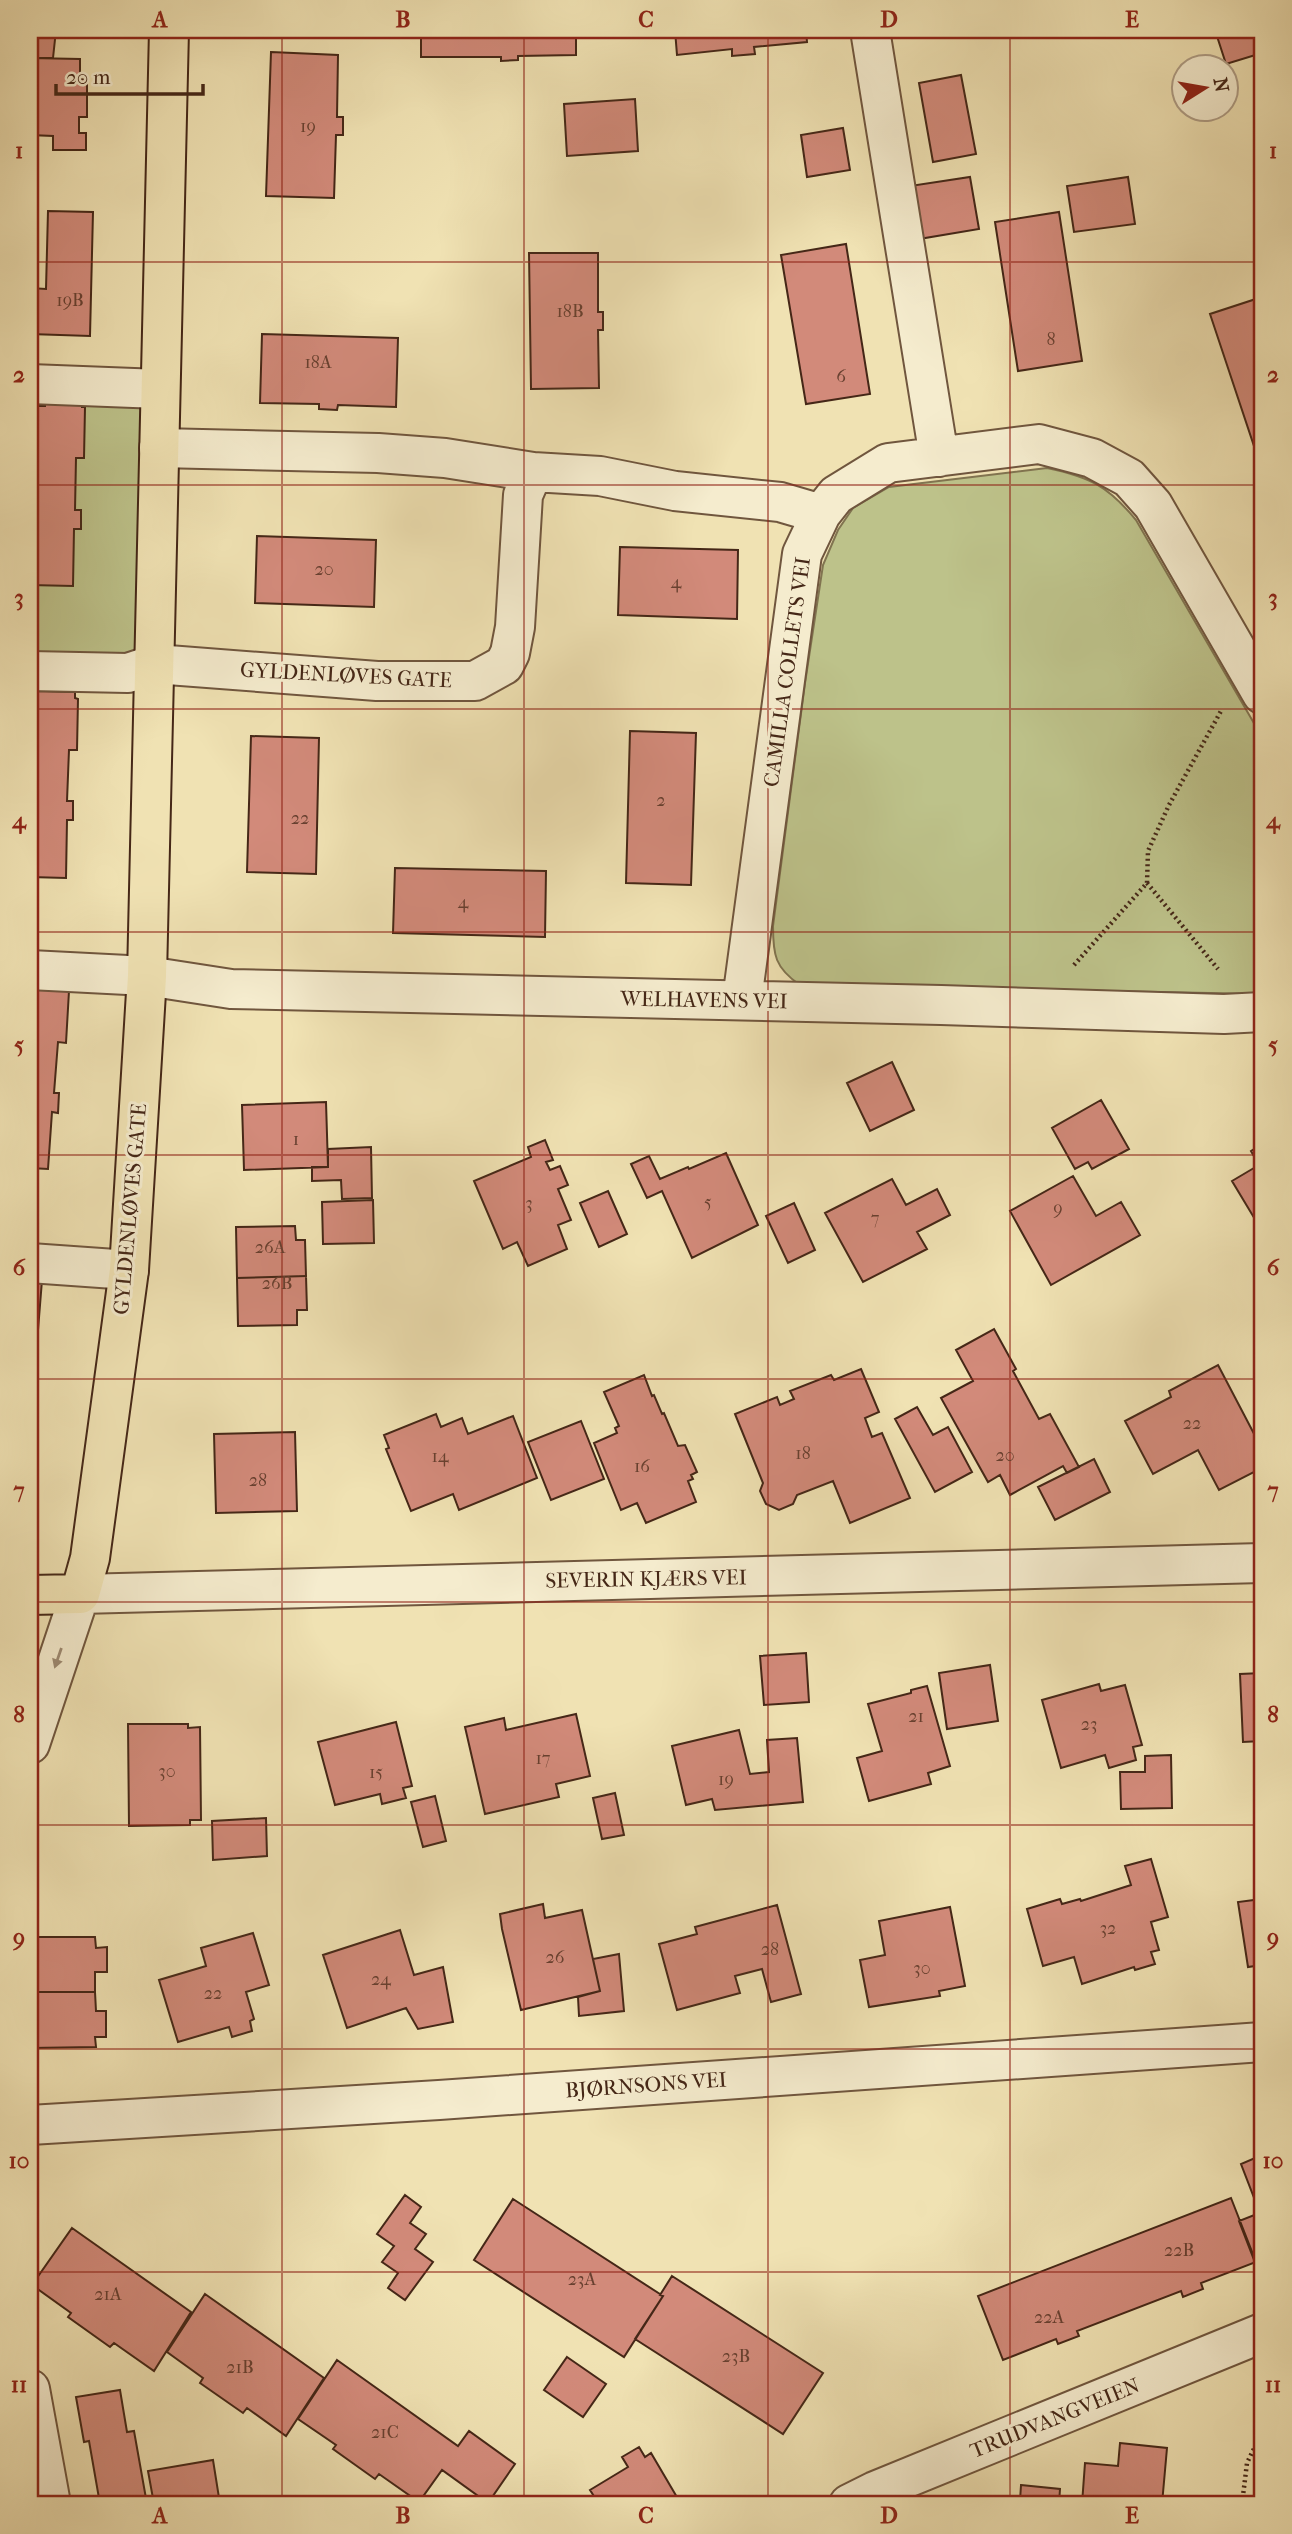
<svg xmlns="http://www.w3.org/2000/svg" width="1292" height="2534" viewBox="0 0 1292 2534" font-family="'IM FELL French Canon',serif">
  <rect width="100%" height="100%" fill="#f0e2b3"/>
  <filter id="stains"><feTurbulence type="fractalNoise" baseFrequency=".00286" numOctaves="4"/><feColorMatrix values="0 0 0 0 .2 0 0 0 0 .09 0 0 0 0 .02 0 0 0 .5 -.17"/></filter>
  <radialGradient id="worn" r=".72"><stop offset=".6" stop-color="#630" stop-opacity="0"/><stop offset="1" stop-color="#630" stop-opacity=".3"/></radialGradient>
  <path fill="#bdc28a" stroke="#817450" stroke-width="2" d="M30,387l130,2 -5,275h-125z
    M1047,468c43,9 61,18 89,52l126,217v257l-462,-9c-25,-17 -27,-30 -27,-59l32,-243 18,-118 15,-35 15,-22 36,-21z"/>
  <path fill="#d28a7a" stroke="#452717" stroke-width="2" d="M30,30h26l-3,28h-23z
    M421,30h155v25l-58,1v4l-17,1v-4h-80z
    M675,30h131l1,12 -53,5 1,7 -23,2v-7l-55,6z
    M1215,30h47v23l-36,11z
    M271,52l67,3 -1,62h6v18h-7l-2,63 -68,-2z
    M30,58l50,1v20l7,1v37h-8v16h7v17h-33v-14l-23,-1z
    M961,75l15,79 -43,8 -14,-79z
    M635,99l3,52 -71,5 -3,-52z
    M843,128l7,42 -43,7 -6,-42z
    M970,177l9,52 -60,10 -9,-53z
    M1128,177l7,47 -61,8 -7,-46z
    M48,211l45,1 -3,124 -60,-2v-46l16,1z
    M1059,212l23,149 -64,10 -23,-149z
    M846,244l24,150 -64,10 -25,-149z
    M529,253h69v59h5v18h-5l1,58 -68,1z
    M1262,297v159l-4,2 -48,-144z
    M262,334l136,4 -2,69 -58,-2 -1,5 -18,-1v-5l-59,-1z
    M45,398l37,1v8h3l-1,51h-8l-1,52h6v19h-7l-1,57 -43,-1v-179h15z
    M257,536l119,4 -2,67 -119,-4z
    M620,547l118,3 -1,69 -119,-4z
    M36,691l39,1v6l3,1 -1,51h-8l-2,51h6v19h-6l-1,58 -36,-1v-179h6z
    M630,731l66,2 -5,152 -65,-2z
    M251,736l68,2 -3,136 -69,-2z
    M395,868l151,3 -1,66 -152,-4z
    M30,981l35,3v7h4l-3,52 -8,-1 -4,51h5l-1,20 -6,-1 -4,57 -18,-1z
    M892,1062l22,48 -44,21 -23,-48z
    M1101,1100l28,49 -37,20 -4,-7 -13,7 -23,-41z
    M326,1102l2,65 -84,3 -2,-65z
    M545,1140l8,20 -7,2 4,8 10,-4 8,19 -10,4 13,31 -13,5 9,24 -39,17 -11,-24 -14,7 -29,-68 57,-24 -3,-10z
    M1262,1144v87l-30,-50 27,-16 -8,-14z
    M371,1147l1,51 -30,1 -1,-19 -29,1v-14h16v-18z
    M726,1153l32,72 -66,33 -30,-67 -15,7 -16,-34 18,-8 11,23 28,-12 1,2z
    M1073,1176l23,40 25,-14 19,33 -89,50 -41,-74z
    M892,1179l14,26 31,-16 13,26 -33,17 10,17 -64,33 -38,-69z
    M608,1191l19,43 -28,13 -19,-44z
    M373,1200l1,43 -51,1 -1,-42z
    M794,1203l21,47 -27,13 -22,-47z
    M295,1226l1,14h9l1,36 -69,2 -1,-51z
    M30,1272l12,8 -4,50h-8v8z
    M306,1276l1,34h-10v15l-59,1 -1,-48z
    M994,1329l22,40 -3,2 26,48 11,-5 29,53 -12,6 -4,-7 -53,29 -10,-20 -12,7 -47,-84 32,-17 -17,-31z
    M1218,1365l44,84v19l-43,22 -21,-40 -45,24 -28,-53 46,-24 -2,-6z
    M861,1369l18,43 -14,6 7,19 10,-4 28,65 -60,25 -17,-42 -36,14 -4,9 -14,6 -13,-6 -6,-13 3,-8 -28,-69 42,-17 3,8 14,-6 -4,-8 41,-16 3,5z
    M644,1375l8,21 2,-1 8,19 2,-1 14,33 7,-1 12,27 -6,3 2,4 -5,2 8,21 -50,21 -9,-20 -16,7 -27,-67 23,-10 -2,-5 4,-2 -15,-34z
    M917,1407l16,28 15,-8 24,45 -37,20 -40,-73z
    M436,1414l5,13 21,-9 6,16 45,-18 24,62 -78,32 -6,-16 -42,17 -25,-62 3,-1 -5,-13z
    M581,1421l23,58 -53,21 -23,-58z
    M295,1432l2,79 -81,2 -2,-79z
    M1094,1459l16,33 -55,28 -17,-33z
    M806,1653l3,49 -45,3 -4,-49z
    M990,1665l8,56 -51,8 -8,-56z
    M1262,1673v68l-19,1 -3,-68z
    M1099,1684l2,7 24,-6 17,60 -9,2 3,13 -27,8 -4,-13 -44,13 -19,-68z
    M927,1686l23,80 -22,7 3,11 -62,17 -12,-43 25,-7 -14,-47 43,-11v-3z
    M576,1714l14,62 -34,8 3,13 -74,17 -20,-87 39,-9 2,12z
    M396,1722l16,64 -9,2 3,10 -24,6 -2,-10 -45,11 -17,-63z
    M128,1724h60v4l12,-1 1,93h-11v5l-61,1z
    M739,1730l11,44 19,-2 -2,-32 30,-2 6,64 -88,8 -3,-11 -26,6 -14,-59z
    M1171,1755l1,53 -51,1 -1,-37h25v-16z
    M615,1793l9,42 -22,4 -9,-41z
    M435,1796l11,45 -23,6 -12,-45z
    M266,1818l1,38 -54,4 -1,-39z
    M1151,1859l17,58 -17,5 8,28 -8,2 4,12 -20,6 -1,-3 -52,17 -8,-27 -31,9 -16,-57 33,-10 2,5 18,-5 1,2 50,-16 -6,-19z
    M1262,1899v66l-14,2 -10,-65z
    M543,1904l2,14 37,-8 18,81 -79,19 -19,-81 -2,-15z
    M777,1905l24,89 -30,8 -9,-33 -27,7 5,17 -63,17 -18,-66 38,-10 -2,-7z
    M950,1907l15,79 -26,5 1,5 -71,11 -9,-47 25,-5 -6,-34z
    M400,1930l14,45 29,-8 10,55 -35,7 -12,-21 -59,20 -24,-73z
    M253,1933l16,52 -23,7 8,27 -4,2 2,10 -20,6 -3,-10 -51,15 -19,-62 47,-14 -5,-18z
    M30,1937h65l1,11 11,-1v25h-12v20h-65z
    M619,1954l5,57 -45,5 -1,-19 22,-6 -7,-32z
    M30,1992h65l1,19h10v26h-11l1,10 -66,1z
    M1262,2155v52l-4,1 -17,-44z
    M405,2195l16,12 -11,16 16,11 -11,15 18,13 -28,38 -17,-12 10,-15 -16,-11 12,-16 -17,-12z
    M1231,2198l25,64 -55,21 2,6 -20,8 -2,-6 -104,40 2,5 -21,8 -2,-5 -53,21 -25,-64z
    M513,2199l150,97 -39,61 -150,-97z
    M1262,2212v51l-6,2 -17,-44z
    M72,2228l119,84 -37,59 -40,-28 -4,4 -42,-30 3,-4 -39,-28z
    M672,2276l151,97 -40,61 -148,-95 28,-43 -3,-1z
    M205,2294l119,84 -38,58 -39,-28 -4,5 -43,-30 3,-5 -36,-26z
    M567,2357l39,27 -23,33 -39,-27z
    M337,2360l121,86 11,-15 46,33 -27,39 -46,-33 -23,32 -40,-28 -4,5 -42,-30 3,-4 -38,-26z
    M120,2390l7,42 7,-1 13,73h-47l-11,-63 -5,1 -8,-45z
    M1120,2443l47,5 -5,56h-80l3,-41 33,3z
    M639,2447l6,10 6,-4 30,51h-82l-9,-14 38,-23 -6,-10z
    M213,2460l7,44h-66l-6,-33z
    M1021,2485l39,4 -1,15h-86l1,-7 46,4z"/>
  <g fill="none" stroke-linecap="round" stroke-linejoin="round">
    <defs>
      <path id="minor" d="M870,30l69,427
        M30,384l130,5
        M533,472l67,4 75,15 105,11 41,12
        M30,671l98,2 27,-9 222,17h98l29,-16 6,-12 5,-26 8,-132 10,-23 -88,-14 -67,-5 -219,-5
        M30,970l117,6 84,13 710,16 283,9 38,-2
        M742,1000l60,-446 19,-40 15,-19 52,-32 151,-19 53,14 37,20 24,27 109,189
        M30,1263l99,7
        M30,1744l50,-150 1182,-31
        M30,2125l409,-25 823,-58
        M30,2389l21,115
        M849,2504l26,-13 387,-158"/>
      <path id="major" d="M30,1595l50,-1 10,-36 39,-288 18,-294 22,-946"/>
    </defs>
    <use href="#minor" stroke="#70563e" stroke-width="42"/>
    <use href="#major" stroke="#452717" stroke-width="42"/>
    <path stroke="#452717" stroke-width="4.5" stroke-dasharray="2 3.5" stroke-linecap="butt" d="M1147,883l71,86
      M1074,965l73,-82 1,-32 21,-46 52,-94
      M1242,2504l5,-41 15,-31"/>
    <use href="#minor" stroke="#f5ecce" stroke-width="38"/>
    <use href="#major" stroke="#f0e2b3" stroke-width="38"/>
  </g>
  <defs><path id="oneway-solid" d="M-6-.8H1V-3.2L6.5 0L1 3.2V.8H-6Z" transform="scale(1.75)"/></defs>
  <use fill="#9d8a72" href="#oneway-solid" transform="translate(58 1658) rotate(109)"/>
  <path fill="none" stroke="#8f2418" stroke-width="2" stroke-opacity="0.55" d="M282,30v2474M524,30v2474M768,30v2474M1010,30v2474M30,262h1232M30,485h1232M30,709h1232M30,932h1232M30,1155h1232M30,1379h1232M30,1602h1232M30,1825h1232M30,2049h1232M30,2272h1232"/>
  <g text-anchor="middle" stroke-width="6" stroke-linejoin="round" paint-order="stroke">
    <g font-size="18" fill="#684030">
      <text x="308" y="132">19</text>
      <text x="70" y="306">19B</text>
      <text x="570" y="317">18B</text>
      <text x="1051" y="345">8</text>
      <text x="318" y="368">18A</text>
      <text x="841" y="382">6</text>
      <text x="324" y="575">20</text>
      <text x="676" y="588">4</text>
      <text x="661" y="806">2</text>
      <text x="300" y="824">22</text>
      <text x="463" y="908">4</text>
      <text x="296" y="1145">1</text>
      <text x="708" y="1208">5</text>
      <text x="529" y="1209">3</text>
      <text x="1058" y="1214">9</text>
      <text x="875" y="1224">7</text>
      <text x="270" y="1253">26A</text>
      <text x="277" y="1289">26B</text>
      <text x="1192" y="1429">22</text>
      <text x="803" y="1459">18</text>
      <text x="1005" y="1461">20</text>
      <text x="440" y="1462">14</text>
      <text x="642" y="1472">16</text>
      <text x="258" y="1486">28</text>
      <text x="916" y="1722">21</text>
      <text x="1089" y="1730">23</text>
      <text x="543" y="1764">17</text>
      <text x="167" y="1777">30</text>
      <text x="376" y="1778">15</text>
      <text x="726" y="1785">19</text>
      <text x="1108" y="1934">32</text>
      <text x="770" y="1955">28</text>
      <text x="555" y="1963">26</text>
      <text x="922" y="1974">30</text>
      <text x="381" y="1985">24</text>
      <text x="213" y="1999">22</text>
      <text x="1179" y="2256">22B</text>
      <text x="582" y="2285">23A</text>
      <text x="108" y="2300">21A</text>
      <text x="1049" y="2323">22A</text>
      <text x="736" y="2362">23B</text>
      <text x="240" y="2373">21B</text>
      <text x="385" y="2438">21C</text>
    </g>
    <g font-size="21" fill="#452717" stroke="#f5ecce">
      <text transform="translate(787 672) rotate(-82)" y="7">CAMILLA COLLETS VEI</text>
      <text transform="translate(346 675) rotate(3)" y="7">GYLDENLØVES GATE</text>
      <text transform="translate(704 1000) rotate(1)" y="7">WELHAVENS VEI</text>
      <text transform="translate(130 1209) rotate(-85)" y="7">GYLDENLØVES GATE</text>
      <text transform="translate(646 1579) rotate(-1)" y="7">SEVERIN KJÆRS VEI</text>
      <text transform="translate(646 2085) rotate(-4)" y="7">BJØRNSONS VEI</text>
      <text transform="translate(1055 2418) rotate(-22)" y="7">TRUDVANGVEIEN</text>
    </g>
  </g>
  <rect width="1292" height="2534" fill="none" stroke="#f0e2b3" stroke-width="77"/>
  <g transform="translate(1205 88) rotate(79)"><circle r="33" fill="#f5ecce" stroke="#af9d85" stroke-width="2"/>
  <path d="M0-5L12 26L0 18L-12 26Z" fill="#8f2418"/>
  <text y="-10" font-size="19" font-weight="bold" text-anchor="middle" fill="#452717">N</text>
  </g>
  <path d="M56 84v10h147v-10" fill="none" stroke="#452717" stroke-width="3.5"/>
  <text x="66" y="84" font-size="21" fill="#452717" stroke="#f5ecce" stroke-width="5" paint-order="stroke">20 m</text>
  <rect x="38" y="38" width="1216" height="2458" fill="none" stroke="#8f2418" stroke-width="2.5"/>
  <g font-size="23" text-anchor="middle" font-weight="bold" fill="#8f2418">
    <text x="160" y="27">A</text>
    <text x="403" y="27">B</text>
    <text x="646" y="27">C</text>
    <text x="889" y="27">D</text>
    <text x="1132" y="27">E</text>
    <text x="19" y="158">1</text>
    <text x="1273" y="158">1</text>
    <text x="19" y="382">2</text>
    <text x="1273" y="382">2</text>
    <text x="19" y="605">3</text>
    <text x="1273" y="605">3</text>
    <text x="19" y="828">4</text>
    <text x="1273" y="828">4</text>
    <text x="19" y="1052">5</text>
    <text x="1273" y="1052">5</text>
    <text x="19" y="1275">6</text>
    <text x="1273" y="1275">6</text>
    <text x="19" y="1498">7</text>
    <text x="1273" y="1498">7</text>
    <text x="19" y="1722">8</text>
    <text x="1273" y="1722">8</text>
    <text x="19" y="1945">9</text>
    <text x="1273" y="1945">9</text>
    <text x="19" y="2168">10</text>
    <text x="1273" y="2168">10</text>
    <text x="19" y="2392">11</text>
    <text x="1273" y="2392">11</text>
    <text x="160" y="2523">A</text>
    <text x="403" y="2523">B</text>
    <text x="646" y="2523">C</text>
    <text x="889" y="2523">D</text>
    <text x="1132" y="2523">E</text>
  </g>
  <rect width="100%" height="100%" filter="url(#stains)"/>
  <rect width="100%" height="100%" fill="url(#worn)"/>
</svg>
